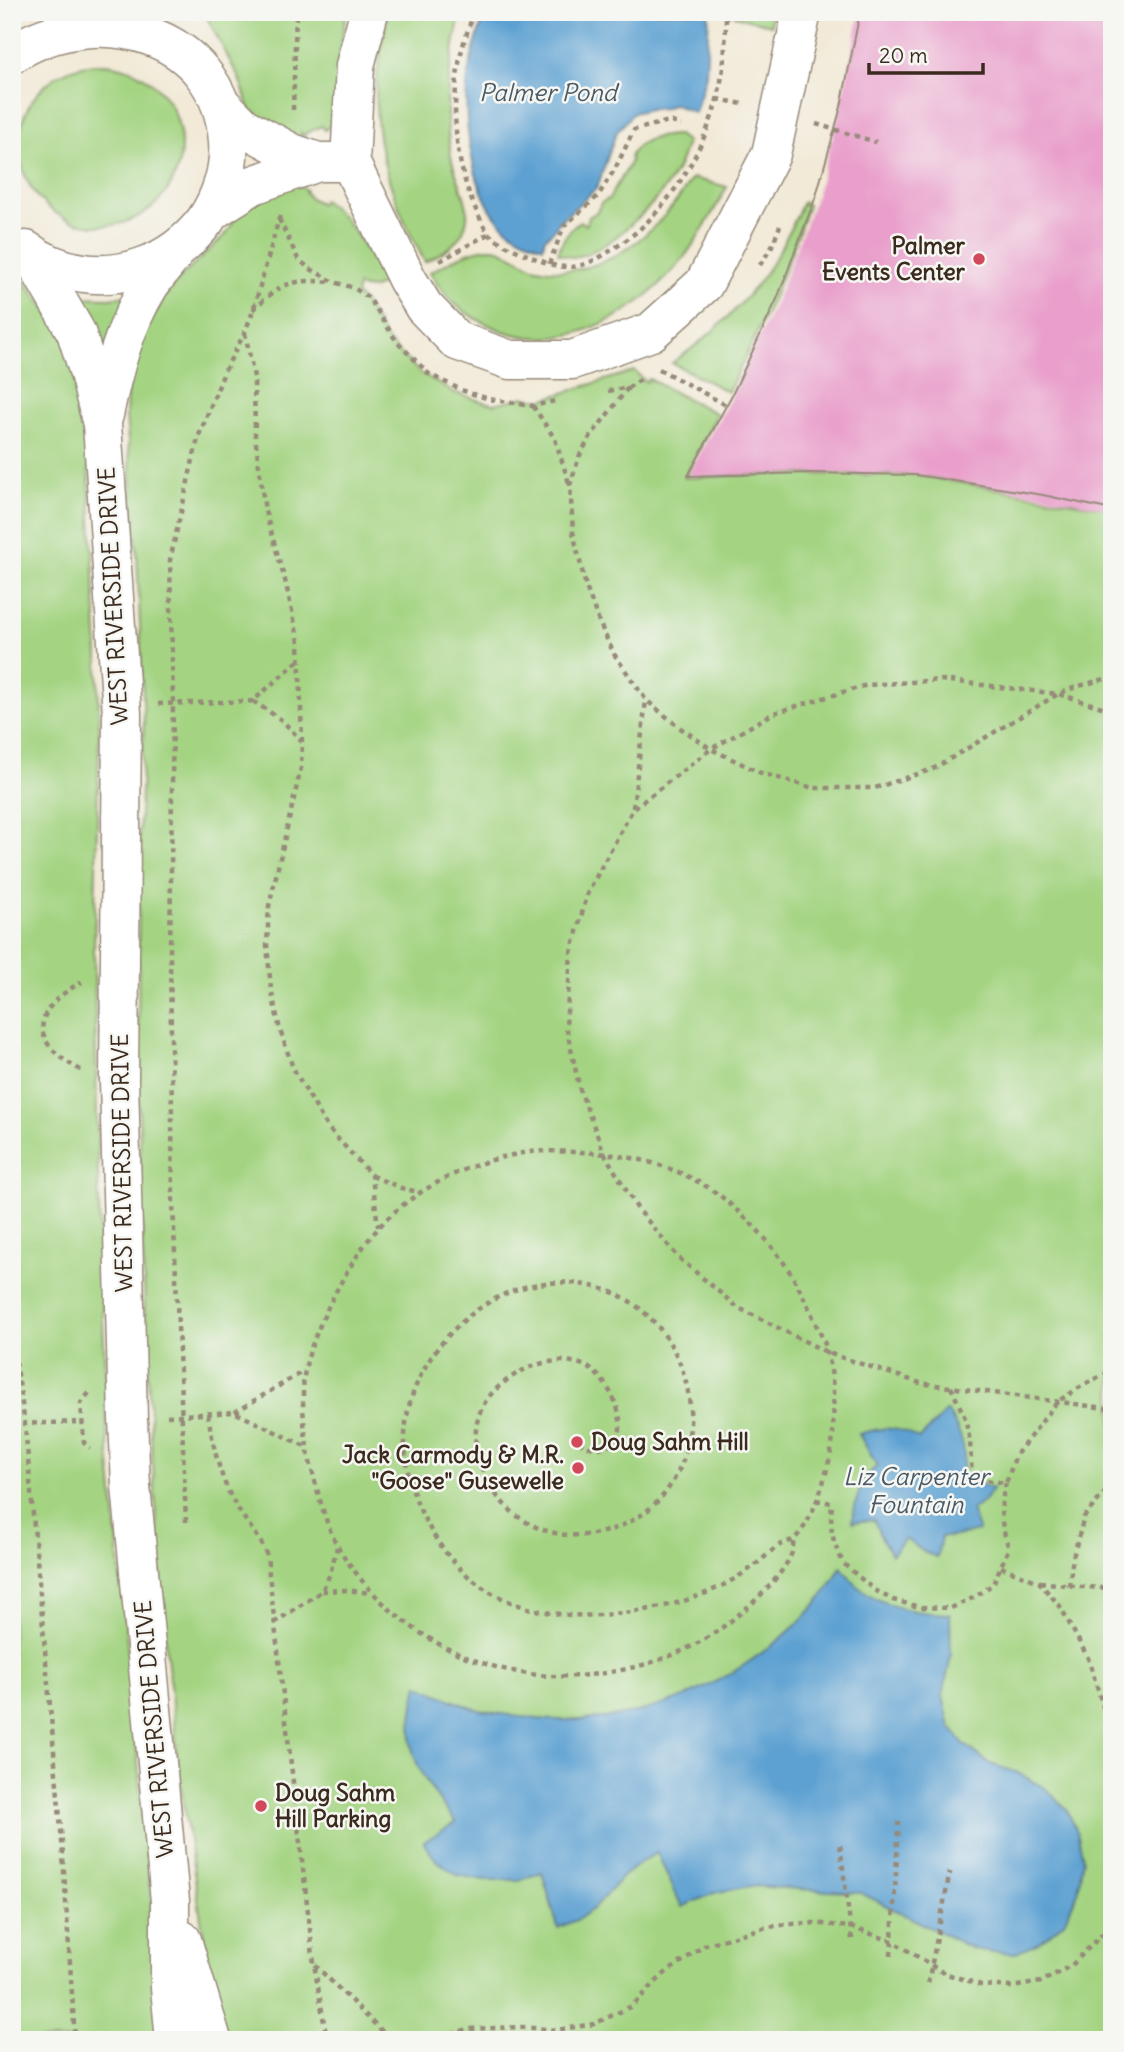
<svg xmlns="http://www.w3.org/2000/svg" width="1124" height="2052" viewBox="0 0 1124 2052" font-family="Delius,sans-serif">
  <rect width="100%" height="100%" fill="#f6f6f2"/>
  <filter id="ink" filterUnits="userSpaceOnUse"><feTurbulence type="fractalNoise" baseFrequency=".0143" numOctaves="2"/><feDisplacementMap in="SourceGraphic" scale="14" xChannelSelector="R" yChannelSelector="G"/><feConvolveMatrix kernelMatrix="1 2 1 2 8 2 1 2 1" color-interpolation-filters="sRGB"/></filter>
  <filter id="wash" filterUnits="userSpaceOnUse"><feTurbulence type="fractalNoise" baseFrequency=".00686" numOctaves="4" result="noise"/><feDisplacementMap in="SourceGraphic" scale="28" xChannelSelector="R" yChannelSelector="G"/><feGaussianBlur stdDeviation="1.57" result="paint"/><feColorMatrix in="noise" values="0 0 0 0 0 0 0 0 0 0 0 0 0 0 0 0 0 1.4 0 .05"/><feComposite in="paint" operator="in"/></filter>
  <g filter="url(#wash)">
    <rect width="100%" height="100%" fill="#f2e9d6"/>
    <path fill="#a4d482" stroke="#707f50" stroke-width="2" d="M204,12h142l-6,41 -5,69 -10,8 -3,-4 -18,8 2,4 -3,2 -2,-7 -12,39 11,14 6,4 -1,2 5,6 11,6 2,-4c30,20 44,53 62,83 -10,5 -16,8 -27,3l-2,8 8,8 23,38 31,31 35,21 31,10 10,2 30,-7 17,3 93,-29 12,11 3,-3 68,35 -32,64 90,-4 141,1 196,34v1531h-886l-16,-62 -30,-197 -15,-145 -13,-183 -7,-138 -7,-242 1,-236 5,-115 -7,-170 -11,-136 2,-37 10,-35 27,-47 13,-17 48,-46 14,-23 38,-23 -39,-110z
      M388,12h73c-11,48 -19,94 -10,144 3,19 18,43 16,62 -3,24 -23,34 -42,44 -28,-51 -49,-105 -49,-164 0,-29 7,-58 12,-86z
      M734,12h37v13l-36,-9z
      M19 145a81 81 0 1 1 162 0a81 81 0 1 1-162 0Z
      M678,135l9,7c-3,8 -5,17 -9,25 -16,32 -68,85 -104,90 -5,0 -11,-2 -16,-4 3,-12 12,-24 22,-32l6,4 3,-8 8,-5 4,-9 9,-5c5,-13 15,-23 20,-35 2,-7 -2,-4 2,-10 10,-16 30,-17 46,-18z
      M692,178l35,9c-13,24 -26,47 -42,69 -41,55 -118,101 -187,73 -32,-13 -51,-27 -68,-57 20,-10 41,-25 64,-24 11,0 30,17 43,20 66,15 124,-38 155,-90z
      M803,202l5,3c-20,64 -49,126 -80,187l-56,-29c40,-28 76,-61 102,-103 11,-18 20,-38 29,-58z
      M12,273l14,10 42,56 18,80 12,236 1,89 -5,207 4,227 9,251 57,611h-152z
      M126,296l-22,76 -32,-75 37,1z"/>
    <path fill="#5da1d2" stroke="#4c6678" stroke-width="2" d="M485,12h224l-3,63 -11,38 -22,-9 -8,4 -16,1 -16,4 -17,20 -19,55 -37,33 -7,10 -8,7 -2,9c-15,-6 -31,-12 -42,-24 -29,-31 -37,-97 -34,-138 2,-25 11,-49 18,-73z
      M947,1411c13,20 23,41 13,65l33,13 -11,14 -11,7 8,21 -28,6h-10l-4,20 -11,-4 -21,-14 -14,16 -12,-22 -5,-13 -22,2c4,-22 7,-41 25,-56l-18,-32c25,-7 37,-9 60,5z
      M841,1567c6,7 12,15 19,21 26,21 58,25 90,26l1,41 -8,41 7,30 14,18 26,20 26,8 28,15 22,21 11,23 6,27 -5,34 -14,30 -25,21 -23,10 -22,-1 -21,-3 -112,-56 -111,-7 -36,7 -32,14 -25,-54 -16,9 -18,14 -29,32 -15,11 -21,9 -16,-56 -22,8h-35l-28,-5 -21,-15 -13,-18 33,-20c-16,-19 -44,-56 -45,-82 -1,-18 3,-37 7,-55 18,8 36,17 55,23 11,4 24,5 36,7 90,16 170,-5 244,-56 36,-24 68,-54 88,-92z"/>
    <g id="blocks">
      <path fill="#e99ecb" d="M860,12h252v498l-69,-15 -127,-20 -106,-2 -122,3 45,-83 44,-94 39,-103 25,-89z"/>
    </g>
  </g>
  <g filter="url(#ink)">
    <use href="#blocks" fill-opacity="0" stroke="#968a7a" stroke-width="2"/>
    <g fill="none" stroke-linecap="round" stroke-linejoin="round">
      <defs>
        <path id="minor" d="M369,12l-14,54 -5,96 57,117 17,28 33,34 53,19h62l79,-28 53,-48 67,-130 31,-142
          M12,54c83,-54 208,-24 216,87 2,28 -7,57 -23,80 -17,22 -37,37 -63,46 -39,14 -83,7 -116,-17
          M221,104l23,23 48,26 26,9h32
          M212,211l41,-26 65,-23
          M31,254l45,78 13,41 13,51 20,289 -3,367 9,339 3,67 39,415v87l5,52
          M104,415c9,-45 21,-90 45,-129 8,-12 18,-23 27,-35
          M182,1940l30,100"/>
      </defs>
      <use href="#minor" stroke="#968a7a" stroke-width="41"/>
      <path stroke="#968a7a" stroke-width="4.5" stroke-dasharray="5 5" stroke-linecap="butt" d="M474,12c-5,15 -11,31 -14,46 -10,51 -5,110 18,156 3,6 6,14 10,19 7,8 27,17 37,21 14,6 30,14 46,13 17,-1 35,-13 48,-22 51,-33 92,-104 102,-164 4,-22 5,-46 5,-69
        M717,99l26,5
        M293,110l3,-98
        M816,124l60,18
        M279,219l19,40 11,9 25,14 20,6 15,10 28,44 32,32 32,16 28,9 44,7 22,-5
        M440,261l48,-27
        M549,264l15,-38 34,-30 18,-29 18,-37 35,-9 12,4
        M760,265l11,-17 9,-22
        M253,310c30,-29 39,-31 80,-28
        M245,333l9,44 1,59 10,75 20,69 14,62 3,100 -1,26 -32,138 -2,39 4,44 9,41 13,38 34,59 45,49 6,51
        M659,369l67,36
        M628,388l-38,49 -11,20 -9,28 3,47 13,55 13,35 15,32 32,46 33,27 32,22 50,24 52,15h62l58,-19 125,-75 21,-8 33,-9
        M608,391l21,-4 13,-8
        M533,406l22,33 14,44
        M253,701l30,20 19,21
        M158,704l95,-3 45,-40
        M1112,710l-54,-16 -117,-14 -74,5 -93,28 -63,36 -78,60 -45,83 -17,61 -5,73 14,64 24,63 33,55 42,50 58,49 91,46 92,30 192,26
        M633,808l13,-108
        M81,1070c-53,-27 -50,-61 1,-88
        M372,1176l32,13 16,3
        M12,1332l13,93 37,416 13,199
        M951,1387l14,31 5,23 2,37 34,5 10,-28 41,-53 28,-18 27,-13
        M89,1393l-8,10 3,40 6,5
        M235,1412l69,-41
        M208,1414c5,32 12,67 30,95 11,18 22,27 29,47l47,408 13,76
        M167,1416l67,-4 71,34
        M12,1424l70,-2
        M579,1442c5,2 9,5 15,6 49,3 20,-71 -11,-83 -20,-8 -45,-3 -63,7 -13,7 -28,18 -36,32 -22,40 2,90 36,114 27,19 62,22 93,11 106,-37 98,-186 6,-234 -14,-7 -32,-10 -47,-12 -34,-3 -64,6 -92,25 -45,31 -77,82 -75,137 1,33 12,64 30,92 38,61 98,82 167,78 39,-3 75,-9 111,-25 15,-7 29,-15 42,-25 7,-5 18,-16 25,-20 5,-3 11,-3 15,-7 19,-16 38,-80 38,-105 1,-25 1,-58 -6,-81 -2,-11 -8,-20 -12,-30 -18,-43 -38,-75 -73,-107 -3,-3 -20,-18 -24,-21 -42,-29 -88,-40 -138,-42 -16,0 -33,-2 -49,0 -54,6 -121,37 -156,80 -14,16 -26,36 -36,54 -13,24 -32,64 -35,91 -3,30 1,68 9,97 7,25 13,53 27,76 56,90 160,140 265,123 50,-8 93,-24 132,-57 19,-15 44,-39 54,-61 2,-5 2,-11 3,-16
        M816,1500l16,3c-2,26 -1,37 12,61l30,26 19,10 26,7 32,1 24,-11 18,-13 16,-36c-9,-24 -10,-40 -3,-65
        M186,1522l-13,-318 -3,-249 3,-252 -3,-143 28,-122 27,-68 20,-38 8,-21 27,-96
        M1001,1567l38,15 21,24 28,52 24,78
        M1040,1582l42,5 30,1
        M1069,1586l4,-29 11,-40 28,-33
        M322,1591l23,-1 26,3
        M274,1623l48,-32 8,-17 7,-27
        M840,1845l12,95
        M891,1956l8,-134
        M315,1965l76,75
        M928,1983l22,-111
        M432,2040l36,-11 54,-2 35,3 37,-6 38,-18 31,-31 42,-30 57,-17 26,-4 26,-1 36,4 42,14 52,32 37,12 31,2 29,-5 31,-17 40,-41"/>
      <use href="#minor" stroke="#fff" stroke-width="38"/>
    </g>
  </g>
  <g fill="#d1495b" stroke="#f6f6f2" stroke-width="2.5">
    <circle cx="979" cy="259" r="7"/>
    <circle cx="577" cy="1442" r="7"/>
    <circle cx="578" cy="1468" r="7"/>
    <circle cx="261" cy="1806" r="7"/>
  </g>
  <g text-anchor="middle" stroke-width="5" stroke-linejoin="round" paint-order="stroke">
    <g font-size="23" font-weight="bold" fill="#3b2a1e" stroke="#f6f6f2" text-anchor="end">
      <text x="965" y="254">Palmer<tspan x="965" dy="26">Events Center</tspan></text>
      <text x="591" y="1450" text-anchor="start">Doug Sahm Hill</text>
      <text x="564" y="1463">Jack Carmody &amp; M.R.<tspan x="564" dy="26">"Goose" Gusewelle</tspan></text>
      <text x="275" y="1801" text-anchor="start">Doug Sahm<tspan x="275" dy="26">Hill Parking</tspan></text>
    </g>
    <g font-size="23" fill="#3b2a1e" stroke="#f6f6f2">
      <text transform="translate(113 596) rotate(-93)" y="8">WEST RIVERSIDE DRIVE</text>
      <text transform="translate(122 1163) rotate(-91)" y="8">WEST RIVERSIDE DRIVE</text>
      <text transform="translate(154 1729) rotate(-95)" y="8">WEST RIVERSIDE DRIVE</text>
    </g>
    <g font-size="24" font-style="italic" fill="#495a66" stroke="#f6f6f2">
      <text x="548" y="101">Palmer Pond</text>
      <text x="916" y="1485">Liz Carpenter<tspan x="916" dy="28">Fountain</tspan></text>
    </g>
  </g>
  <rect width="1124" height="2052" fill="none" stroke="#f6f6f2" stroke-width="42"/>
  <path d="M869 63v10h114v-10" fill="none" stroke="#3b2a1e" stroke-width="3.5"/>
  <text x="879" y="63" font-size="21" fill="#3b2a1e" stroke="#f6f6f2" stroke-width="5" paint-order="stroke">20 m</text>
</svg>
